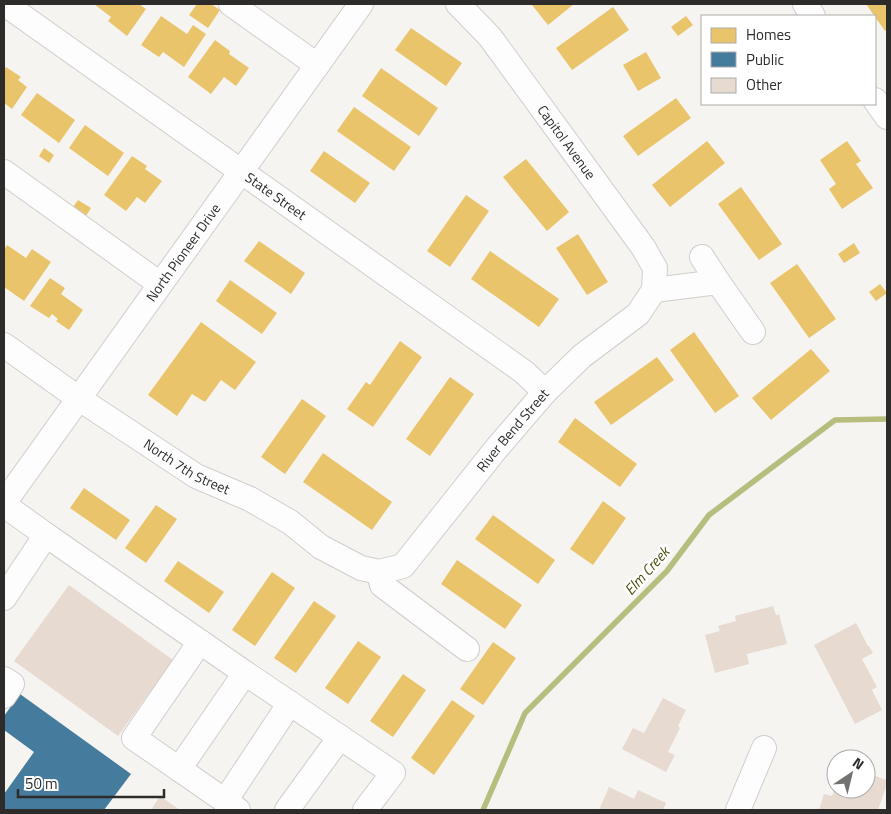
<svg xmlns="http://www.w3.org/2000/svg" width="891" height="814" viewBox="0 0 891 814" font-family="'Titillium Web',sans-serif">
  <rect width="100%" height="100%" fill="#f6f4f1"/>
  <path fill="#e9c46a" d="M94,4h45l7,5 -19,27 -19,-15 3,-4z
    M197,4h14l9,6 -12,18 -19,-13z
    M533,4h41l-26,21 -16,-20z
    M866,4h21v25l-2,2z
    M613,7l16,23 -57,40 -16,-22z
    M161,16l26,18 6,-9 13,9 -22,33 -21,-15 -4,5 -18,-12z
    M686,16l7,9 -15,11 -7,-9z
    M411,28l51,35 -16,23 -51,-36z
    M215,40l15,11 -1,3 20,14 -13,18 -12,-9 -13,17 -23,-17z
    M646,52l15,26 -23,13 -15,-26z
    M6,67l15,10 -3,3 9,7 -15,22 -8,-6v-33z
    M381,68l57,40 -19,28 -57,-40z
    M37,93l38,27 -16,23 -38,-28z
    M676,98l15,20 -53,38 -15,-20z
    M354,107l57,40 -17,24 -57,-40z
    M85,125l39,28 -16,23 -39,-28z
    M707,141l18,22 -55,44 -18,-22z
    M847,141l14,20 -5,3 17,24 -31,21 -13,-20 7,-5 -16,-24z
    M44,148l10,7 -5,8 -10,-7z
    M324,151l46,32 -15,20 -45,-32z
    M132,156l15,10 -2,3 17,12 -17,22 -8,-6 -11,14 -22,-16z
    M526,159l43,53 -22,19 -44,-54z
    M741,187l41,57 -23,16 -41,-56z
    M466,195l23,16 -39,56 -23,-16z
    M78,200l13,8 -5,8 -13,-9z
    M578,234l30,48 -21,13 -31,-47z
    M259,241l46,32 -14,21 -47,-33z
    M854,243l6,10 -16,10 -6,-9z
    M7,245l19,13 6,-9 19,13 -27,39 -20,-14v-37z
    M490,251l69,48 -20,28 -68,-48z
    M797,264l39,55 -27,19 -39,-55z
    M50,278l15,10 -4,6 22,16 -14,20 -13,-9 2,-2 -6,-5 -3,4 -19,-12z
    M230,280l47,33 -15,21 -46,-33z
    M880,284l7,9 -11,8 -7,-9z
    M201,322l55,40 -21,28 -14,-10 -16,22 -13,-8 -15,22 -29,-21z
    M694,332l45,64 -24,17 -45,-63z
    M400,341l22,16 -49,70 -26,-18 19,-27 4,3z
    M811,349l19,22 -59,49 -19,-22z
    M657,357l17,23 -63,45 -17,-23z
    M450,377l24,17 -44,62 -24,-17z
    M302,399l24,17 -41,58 -24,-17z
    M575,418l62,46 -17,23 -62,-45z
    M323,453l69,49 -20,28 -69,-48z
    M84,488l46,32 -14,20 -46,-32z
    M603,501l23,17 -33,47 -23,-16z
    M156,505l21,14 -31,44 -21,-15z
    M493,515l62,45 -17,24 -63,-45z
    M457,560l65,45 -17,24 -64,-45z
    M178,561l46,31 -15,21 -45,-32z
    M272,572l23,16 -40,58 -23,-16z
    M314,601l22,15 -40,57 -22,-15z
    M358,641l23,16 -33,47 -23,-16z
    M493,642l23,16 -33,47 -23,-16z
    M403,674l23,16 -33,47 -23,-16z
    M452,700l23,16 -41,59 -23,-17z"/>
  <path fill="#457b9d" d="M20,694l111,80 -27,36h-100v-16l30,-42 -30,-22v-14z"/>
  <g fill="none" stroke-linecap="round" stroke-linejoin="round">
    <path stroke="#b6bd7d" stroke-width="5.5" d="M483,810l42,-97 142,-142 42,-56 126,-95 52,-1"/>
  </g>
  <path fill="#e7dad0" d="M69,585l104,75 -55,76 -104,-75z
    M773,606l3,9 3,-1 8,30 -40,10 2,10 -34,9 -10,-38 15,-4 -2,-5 18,-5 -1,-5z
    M856,623l12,23h1l4,7 -11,6 15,28 -5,3 10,20 -27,14 -41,-79z
    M663,698l23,12 -8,16 2,2 -12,24 7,3 -9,17 -44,-23 11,-21 11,5z
    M866,773l21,7v4l-9,26h-12l-4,-1 -1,1h-42l5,-16 8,2 4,-11v4h30z
    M609,787l25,12 4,-9 28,13 -3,7h-64z
    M160,796l20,14h-29z"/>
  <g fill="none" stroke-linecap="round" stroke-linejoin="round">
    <defs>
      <g id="minor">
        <path id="s1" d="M5,4l519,368 21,20"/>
        <path d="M231,4l86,61"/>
        <path id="s2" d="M458,4l32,33 153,210 12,21 -1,22"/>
        <path d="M805,4l8,12"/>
        <path d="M875,100l12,17"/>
        <path d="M4,172l156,112"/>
        <path d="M702,257l16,25 35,50"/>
        <path d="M654,290l64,-8"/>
        <path id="s3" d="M4,345l74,53 118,78 54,23 40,23 31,25 40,21 18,4 24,-6 93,-117 49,-57 37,-36 56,-42 16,-24"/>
        <path id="s4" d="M4,503l357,-499"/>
        <path d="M4,505l42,30"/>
        <path d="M379,572l3,13 85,64"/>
        <path d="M4,598l42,-63 199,138 148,100 -28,37"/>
        <path d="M4,679l8,5 -8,12"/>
        <path d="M179,769l-45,-31 66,-96"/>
        <path d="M225,801l65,-98"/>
        <path d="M238,810l-59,-41 66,-96"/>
        <path d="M287,810l53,-73"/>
        <path d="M738,810l26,-62"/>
      </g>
    </defs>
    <use href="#minor" stroke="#d0cecb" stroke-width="26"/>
    <use href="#minor" stroke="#fefdfd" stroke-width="24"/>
  </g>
  <g text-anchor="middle" stroke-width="5" stroke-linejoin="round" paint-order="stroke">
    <g font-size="14" fill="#2e2c2a" stroke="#fff">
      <text dy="5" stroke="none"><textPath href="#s2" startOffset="176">Capitol Avenue</textPath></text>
      <text dy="5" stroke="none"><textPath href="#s1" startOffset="332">State Street</textPath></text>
      <text dy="5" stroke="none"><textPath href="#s4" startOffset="308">North Pioneer Drive</textPath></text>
      <text dy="5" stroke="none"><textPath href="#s3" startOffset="640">River Bend Street</textPath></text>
      <text dy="5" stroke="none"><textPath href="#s3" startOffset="220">North 7th Street</textPath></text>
    </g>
    <g font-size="15" font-style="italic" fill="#4a500c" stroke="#fff">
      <text transform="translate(647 571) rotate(-48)" y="5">Elm Creek</text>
    </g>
  </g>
  <rect width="891" height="814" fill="none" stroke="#2e2c2a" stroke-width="10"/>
  <rect x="701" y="15" width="175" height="90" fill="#ffffff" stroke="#ababaa"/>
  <rect x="711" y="28" width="25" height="15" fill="#e9c46a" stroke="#ababaa"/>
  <text x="746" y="40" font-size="15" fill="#2e2c2a">Homes</text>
  <rect x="711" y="52" width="25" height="15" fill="#457b9d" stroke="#ababaa"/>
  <text x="746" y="65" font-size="15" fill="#2e2c2a">Public</text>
  <rect x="711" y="78" width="25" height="15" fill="#e7dad0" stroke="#ababaa"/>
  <text x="746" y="90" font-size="15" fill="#2e2c2a">Other</text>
  <g transform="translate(851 774) rotate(35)"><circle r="24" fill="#ffffff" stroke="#ababaa"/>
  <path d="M0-4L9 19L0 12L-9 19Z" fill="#747270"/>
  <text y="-8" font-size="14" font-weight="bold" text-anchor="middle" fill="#2e2c2a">N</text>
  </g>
  <path d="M18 789v8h146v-8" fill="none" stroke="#2e2c2a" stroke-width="2.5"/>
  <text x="25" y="789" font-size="15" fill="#2e2c2a" stroke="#ffffff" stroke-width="4" paint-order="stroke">50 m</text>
</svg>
